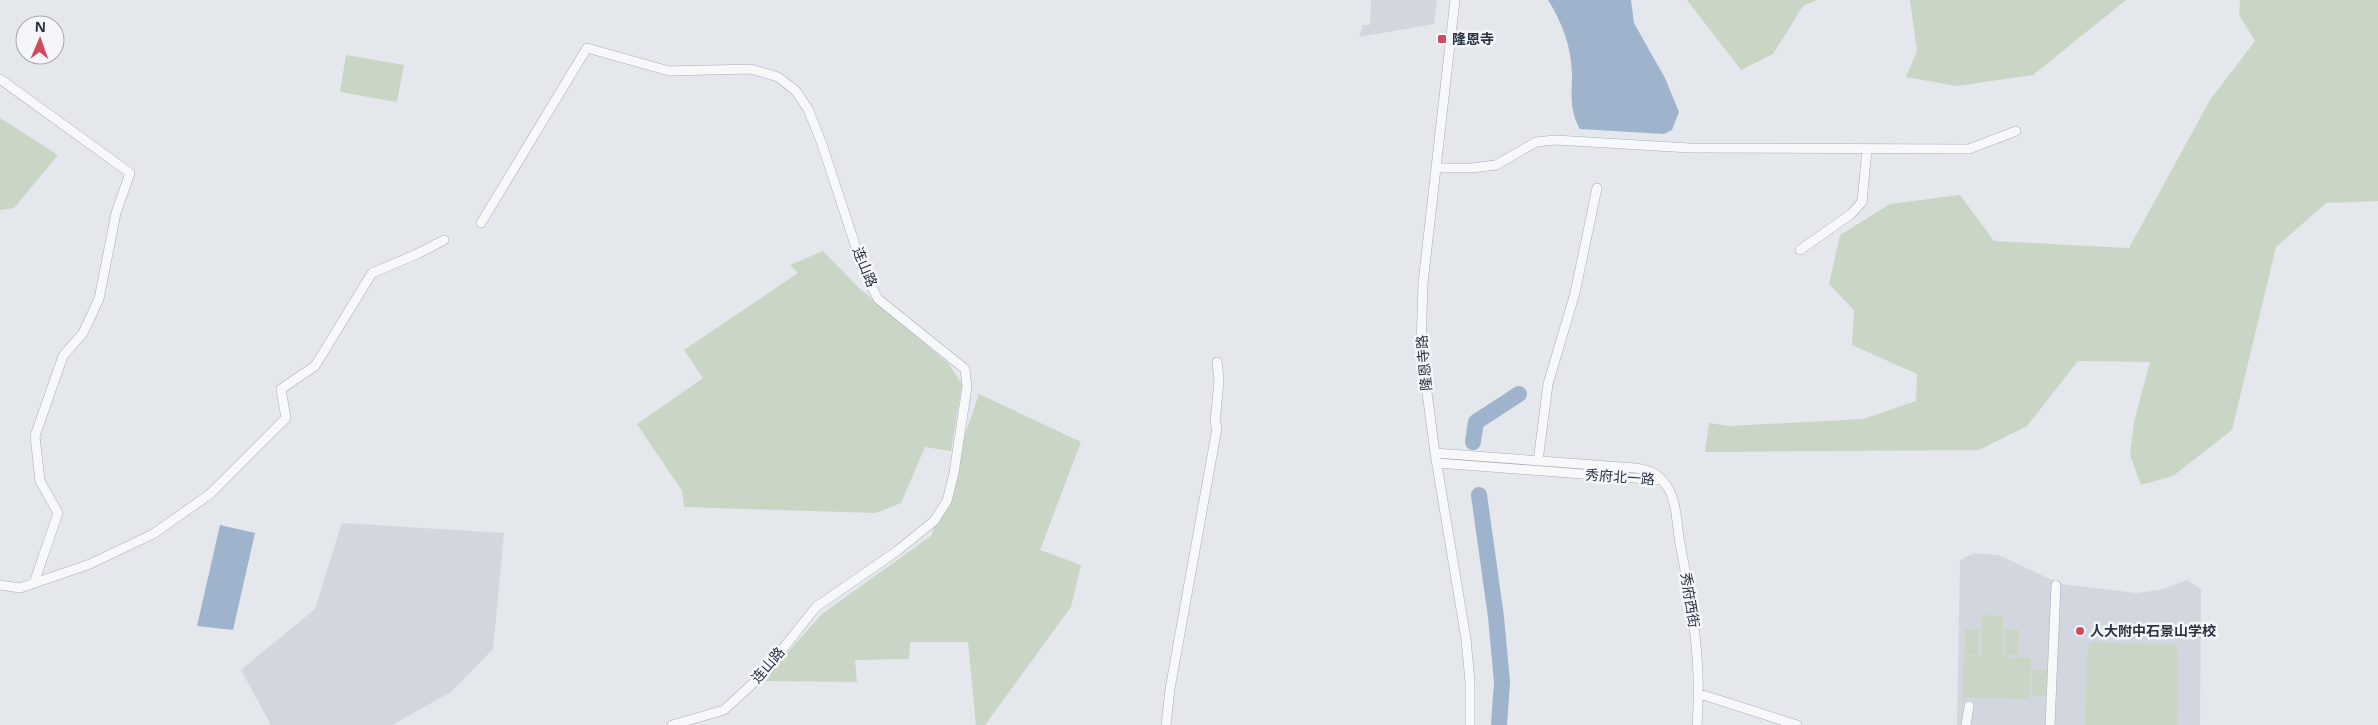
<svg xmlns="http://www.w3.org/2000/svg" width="2378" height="725" viewBox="0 0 2378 725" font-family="'Open Sans','Noto Sans SC',sans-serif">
  <rect width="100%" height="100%" fill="#e4e7ec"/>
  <path fill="#d2d6de" d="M1371,0h66l-3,24 -75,13 4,-12h7z
    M342,523l162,10 -11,116 -42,43 -59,33h-121l-30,-55 74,-61z
    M1974,553l24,2 63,29 75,9 24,-3 27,-10 14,9 -1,136h-243l3,-165z"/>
  <path fill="#c9d6c5" d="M1687,0h130l-14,6 -30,48 -32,16z
    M1910,0h216l-93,75 -76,11 -51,-9 11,-26z
    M2240,0h138v201l-52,2 -50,44 -44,183 -59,46 -32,9 -11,-30 4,-33 16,-60 -72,-1 -51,65 -48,24 -274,2 4,-29 20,3 134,-7 53,-18 1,-27 -65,-29 2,-35 -25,-26 11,-49 50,-31 70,-9 34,46 135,7 81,-148 45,-59 -16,-26z
    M346,55l58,10 -7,37 -57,-10z
    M0,118l58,37 -44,53 -14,2z
    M823,251l36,37 90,76 13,20 -11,67 -26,-4 -24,56 -25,10 -192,-6 -2,-16 -45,-67 66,-46 -19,-28 114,-77 -8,-8z
    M979,394l102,48 -41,108 41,15 -10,42 -86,118h-9l-8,-83h-58l-1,17 -54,1 2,22 -95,-1 60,-67 109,-78z
    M1982,615l21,1v41l28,1 -1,41h-22v-12l-1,11h-44l1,-42h17z
    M1965,629l14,1v25h-15z
    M2005,630h14l-1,25h-14z
    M2090,642l85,3 3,11 -1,69h-92l2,-72z
    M2032,670h15l-1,26 -14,-1z"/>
  <path fill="#9fb4cc" d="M1548,0h83l3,23 31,55 14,34 -7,18 -8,4 -84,-5c-11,-19 -8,-35 -8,-56 -1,-27 -10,-51 -24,-73z
    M220,525l35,8 -22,97 -36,-4z"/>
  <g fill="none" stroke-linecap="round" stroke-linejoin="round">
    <path stroke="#9fb4cc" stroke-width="16" d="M1473,442l3,-20 43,-28
      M1479,495l17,122 6,65 -3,43"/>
    <defs>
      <path id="minor" d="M1455,0l-32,283 -2,64 14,106 31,186 4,43v43
        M0,79l130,94 -14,40 -17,86 -16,34 -20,23 -28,80 5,45 18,32 -24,70
        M1436,168h36l24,-3 40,-23 19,-2 135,8 279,1 47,-18
        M481,223l106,-175 82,23 82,-2 27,8 18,14 12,18 14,35 41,125 15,30 87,70 2,18 -13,86 -7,28 -13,20 -37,30 -81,56 -54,68 -38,35 -52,15
        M1800,250l51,-36 11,-12 5,-53
        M1435,453l200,15c16,2 24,6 33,20 9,15 9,39 12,56 12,60 22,119 17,181
        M1538,461l10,-77 27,-91 22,-105
        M1437,463l224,17
        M0,585l20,3 70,-24 63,-30 57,-40 76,-76 -5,-29 34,-23 57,-93 45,-19 27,-14
        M1700,694l97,31
        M1166,725l4,-36 47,-261 -2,-6 4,-41 -2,-19
        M1966,725l3,-19
        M2050,725l6,-140"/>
    </defs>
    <use href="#minor" stroke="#a9aeb7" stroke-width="10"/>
    <use href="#minor" stroke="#f7f8fa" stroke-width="9"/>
  </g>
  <g fill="#d1495b" stroke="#f4f6f9" stroke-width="2">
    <rect x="1437" y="34" width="10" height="10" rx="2.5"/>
    <circle cx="2080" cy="631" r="5"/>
  </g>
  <g text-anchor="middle" stroke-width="5" stroke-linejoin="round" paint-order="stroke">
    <g font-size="14" font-weight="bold" fill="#2b3445" stroke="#f4f6f9" text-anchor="start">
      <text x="1452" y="44">隆恩寺</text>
      <text x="2090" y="636">人大附中石景山学校</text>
    </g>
    <g font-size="14" fill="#2b3445" stroke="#f4f6f9">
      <text transform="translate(865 267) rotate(68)" y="5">连山路</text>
      <text transform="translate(1424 363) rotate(-95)" y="5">隆恩寺路</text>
      <text transform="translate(1620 477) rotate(4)" y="5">秀府北一路</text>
      <text transform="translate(1690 600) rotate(81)" y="5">秀府西街</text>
      <text transform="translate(768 665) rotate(-49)" y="5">连山路</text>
    </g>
  </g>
  <g transform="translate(40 40) rotate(2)"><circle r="24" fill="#f4f6f9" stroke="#a4a8b1"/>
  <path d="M0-4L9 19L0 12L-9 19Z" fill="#d1495b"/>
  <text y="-8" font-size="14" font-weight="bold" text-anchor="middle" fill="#2b3445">N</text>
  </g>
</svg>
